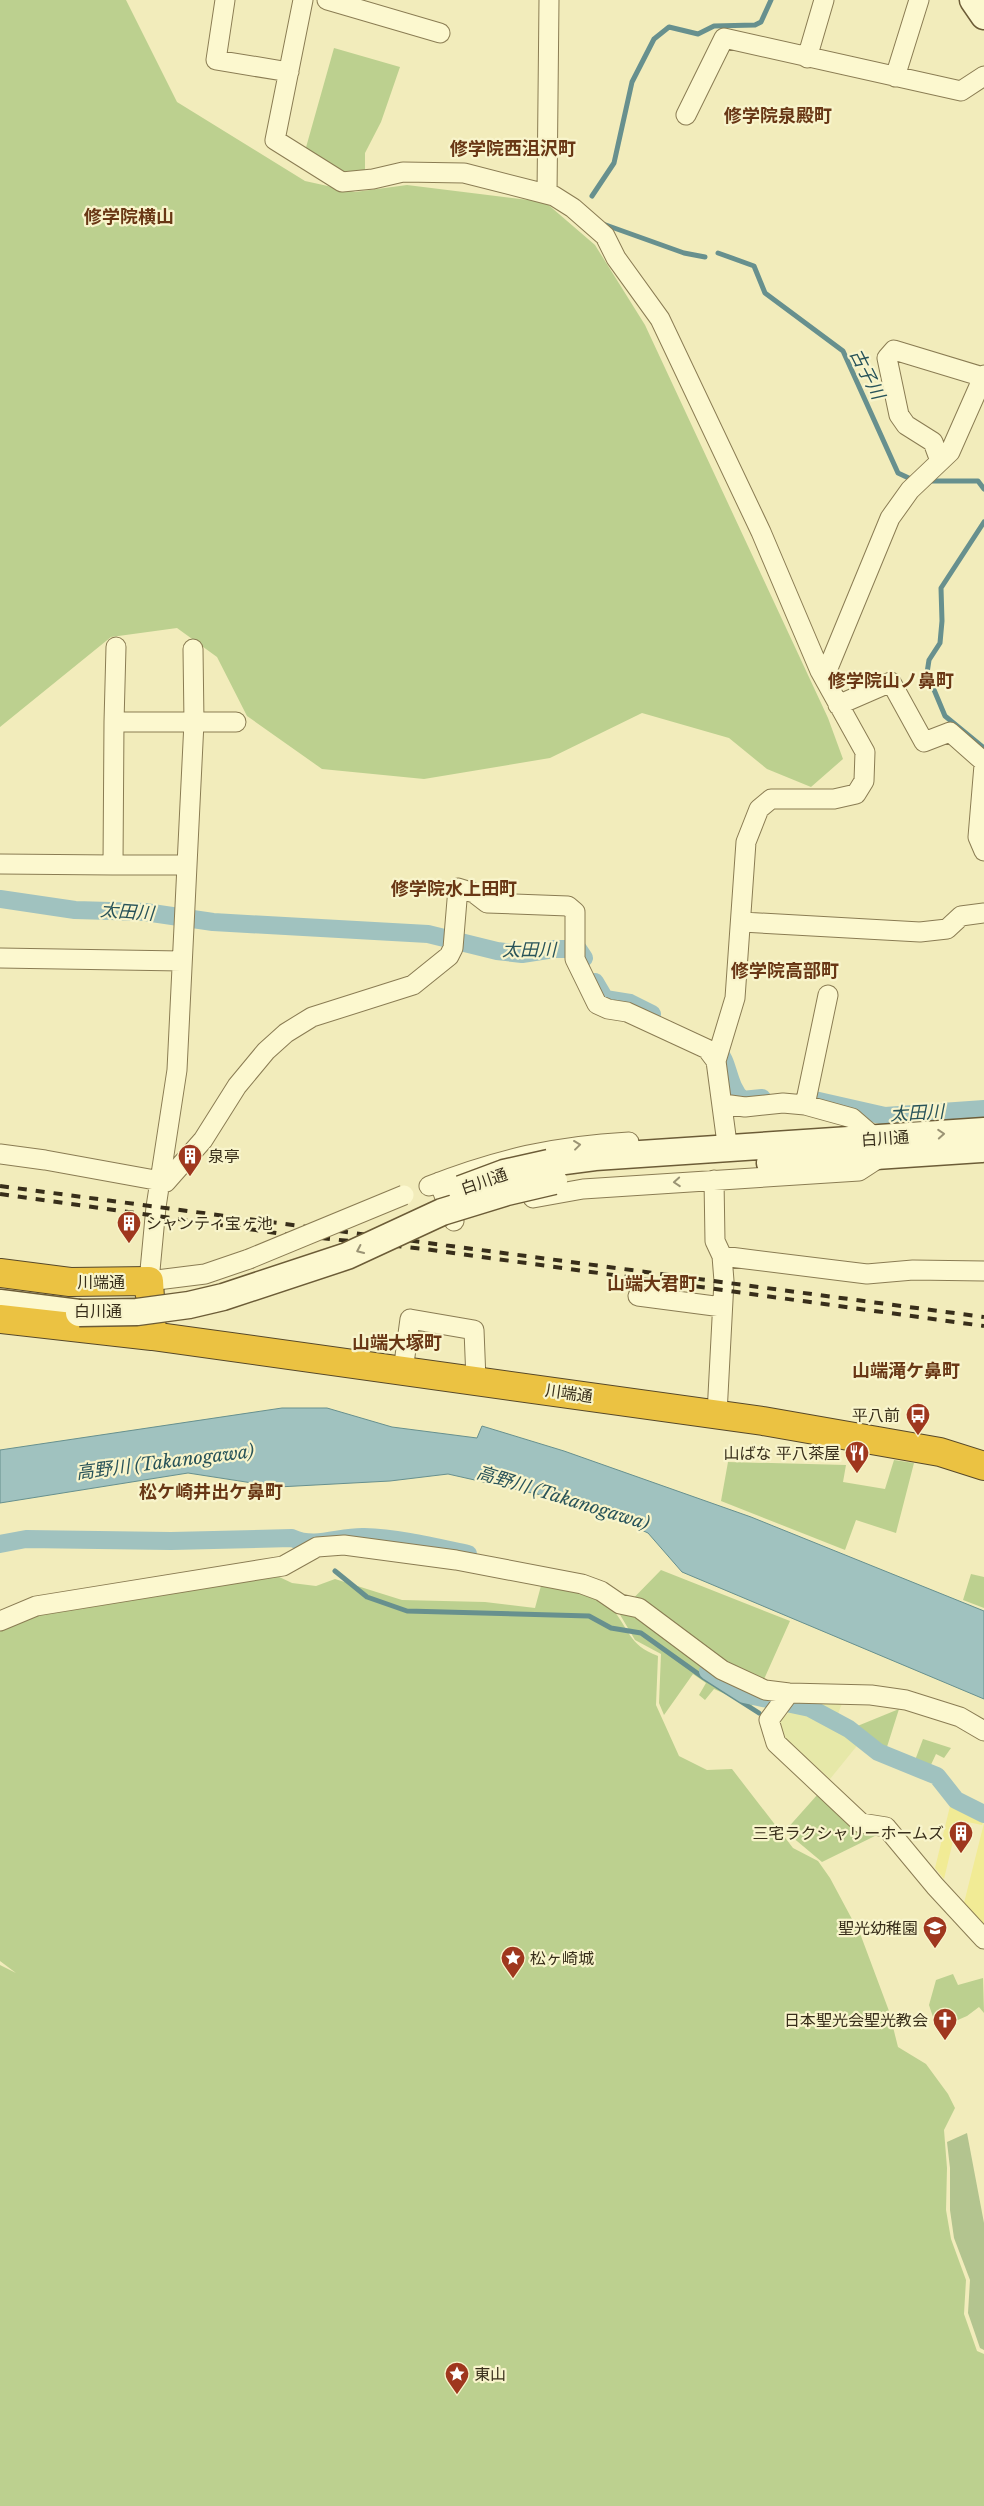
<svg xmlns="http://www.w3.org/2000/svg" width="984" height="2506" viewBox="0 0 984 2506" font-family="'Libre Baskerville','Noto Sans JP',serif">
  <rect width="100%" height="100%" fill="#f2ecbb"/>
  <path fill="#e6e8a8" d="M843,1701l-9,23 26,18 -30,37 -45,-41 -5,-17 19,-19z"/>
  <path fill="#bcd08f" d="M0,0h126l51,102 128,79 50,11 52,-7 138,17 50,43 50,80 183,393 15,41 -32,28 -44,-18 -38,-31 -87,-25 -92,45 -126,21 -102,-10 -75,-53 -30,-59 -40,-29 -66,9 -111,90z
    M334,48l66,19 -19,55 -16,31v21l-22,-1 -38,-22z
    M894,1460l20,3 -18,70 -40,-13 -11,30 -124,-49 7,-39 118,3 -3,17 42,7z
    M661,1570l129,51 -38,85 -38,-17 -9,11 -6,-5 7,-12 -13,-9 -29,41 -5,-12 2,-49 -26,-14 -16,-27z
    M971,1574l13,3v31l-21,-8z
    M275,1575l17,8 24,3 19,-7 67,21 83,2 50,6 7,-26c19,4 57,11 69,25 18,21 17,38 47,49l-2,49 23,51 28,14 25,-1 61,79 25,13 12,17 31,58 28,75 9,36 28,17 22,30 7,14 -11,22 3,38 -1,42 5,29 15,41 -2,34 13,37 7,3v152h-984v-541l16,8 -16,-12v-332l42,-19z
    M899,1709l-13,41 -31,-23z
    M923,1739l28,9 -7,10 -8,-4 -7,15 -15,-6z
    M818,1794l41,40 22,-1 -59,29 -37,-31z
    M953,1974l5,11 25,-7 1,35 -5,-6 -12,9 -30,13 -8,-24 7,-25z"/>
  <path fill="#f1eb95" d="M951,1802l33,18 -2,5 -24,-5 -14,59 -9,-11z
    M984,1823v110l-20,-30z"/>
  <path fill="#b3c48f" d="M967,2133l17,90v127l-4,-2 -12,-35 2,-33 -16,-42 -4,-28v-42l-3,-26z"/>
  <path fill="#a0c2bf" stroke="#67908e" d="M282,1408h45l65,19 85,11 5,-12 82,25 187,66 233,94v88l-302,-127 -34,-39 -58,-27 -142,-32 -58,7 -112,6 -90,-14 -188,30v-53z"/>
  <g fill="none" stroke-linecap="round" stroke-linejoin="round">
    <path stroke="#67908e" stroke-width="5" d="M592,196l22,-33 18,-81 22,-43 15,-12 29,7 16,-8 41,-1 6,-3 10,-22
      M603,224l81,29 21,4
      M718,253l36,13 11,27 78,58 55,122 15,7
      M927,481h51l6,8
      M984,522l-43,66 1,33 -2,22 -11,17 -2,13 18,43 39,32
      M335,1571l32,26 40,14 182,5 22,12 30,5 63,45 55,35"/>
    <path stroke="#a0c2bf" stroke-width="18" d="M0,899l75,11 70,2 68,10 215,12 69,17 25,3 32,-5h24l6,9
      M595,982l10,17 25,4 22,11
      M716,1049c14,13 10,34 26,51l20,-2
      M810,1099l75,17 99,-7
      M0,1544l26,-5 145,2 121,-3c23,11 48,-2 72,-1 35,1 71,10 104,17
      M708,1671l36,23 66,14 39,21 29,23 59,24 19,24 28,14"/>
    <defs>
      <path id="street" d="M225,0l-9,60 73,12
        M303,0l-28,140 67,42 31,-3 30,-7 61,1 90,23 19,12 32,28 11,22 44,61 101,213 59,139 45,81 -1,29 -8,13 -22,5h-63l-12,10 -13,33 -11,156 -19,63 10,75
        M327,0l113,33
        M807,58l17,-58
        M895,77l24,-77
        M686,115l38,-77 237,53 23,-15
        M547,194l2,-194
        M940,461l-7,-19 -27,-17 -7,-10 -12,-57 7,-8 89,27
        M193,649l1,73 -17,348 -21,137 -7,74 56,-7 44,-15
        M824,678l66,-160 20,-28 40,-38 34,-77
        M838,705l53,-23 33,60 26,-10 34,30
        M114,722l2,-75
        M984,765l-6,72 6,14
        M0,864l113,1
        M187,865h-74l1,-143h122
        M742,922l178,10 27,-3 14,-13 23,-3
        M0,958l181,3
        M723,1104l22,3 38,-4 22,2 47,13 23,20
        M805,1105l23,-110
        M0,1154l45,6 121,22 37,-42 34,-54 29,-35 20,-18 26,-16 101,-32 36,-29 4,-8 5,-60 16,5 13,10 81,3 7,6v47l22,45 11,5 19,3 80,37 9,12
        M714,1180l1,61 7,15 2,25 -7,133
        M439,1182l15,39
        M429,1186c69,-27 126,-40 200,-44
        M533,1198l50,-9 276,-18 20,-13
        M722,1256l145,18 46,-4 71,1
        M638,1296l84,11
        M403,1371l7,-52 64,11 2,50
        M0,1621l36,-15 247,-40 34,-19 27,-2 112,15 126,24 19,7 19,13 19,4 83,62 43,20 24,3 82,2 35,5 54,17 24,14
        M789,1693l-20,27 7,23 85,80 25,4 49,59 49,53"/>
      <path id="secondary" d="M973,0l11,16
        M549,1163l46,-6 389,-26
        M770,1163l211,-14
        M0,1303l79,10"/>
      <path id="highway" d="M0,1273l70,9 79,-1 3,52
        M0,1319l152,17 611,85 177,31 44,14"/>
    </defs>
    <use href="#street" stroke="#8a7c53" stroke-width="21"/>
    <use href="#secondary" stroke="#6c5c37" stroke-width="29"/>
    <use href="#highway" stroke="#574829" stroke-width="30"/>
    <use href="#street" stroke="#fcf8cf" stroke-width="19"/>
    <use href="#secondary" stroke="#fcf8cf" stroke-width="26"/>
    <use href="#highway" stroke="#ebc242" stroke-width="28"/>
    <path stroke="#382e1a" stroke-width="4" stroke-dasharray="9 9" stroke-linecap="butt" d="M0,1186l984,131
      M0,1194l284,40 140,15 560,77"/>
    <defs>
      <path id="street-bridge" d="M249,1259l155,-64"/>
      <path id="secondary-bridge" d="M461,1189l43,-16 45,-10
        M79,1313l58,-1 52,-7 34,-8 124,-41 95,-44 65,-20 47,-11"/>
    </defs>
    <use href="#street-bridge" stroke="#8a7c53" stroke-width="21" stroke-linecap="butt"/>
    <use href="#secondary-bridge" stroke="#6c5c37" stroke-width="29" stroke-linecap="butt"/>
    <use href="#street-bridge" stroke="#fcf8cf" stroke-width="19"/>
    <use href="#secondary-bridge" stroke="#fcf8cf" stroke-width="26"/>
  </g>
  <defs><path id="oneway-chevron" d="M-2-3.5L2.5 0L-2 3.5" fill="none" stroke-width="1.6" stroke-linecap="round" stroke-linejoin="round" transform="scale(1.25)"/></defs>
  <g stroke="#9a9374">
    <use href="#oneway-chevron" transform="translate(941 1134) rotate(-4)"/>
    <use href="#oneway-chevron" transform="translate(577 1145) rotate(-7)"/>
    <use href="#oneway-chevron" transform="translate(677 1182) rotate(176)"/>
    <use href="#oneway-chevron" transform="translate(360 1250) rotate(155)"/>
  </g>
  <defs>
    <symbol id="building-pin" viewBox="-11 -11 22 30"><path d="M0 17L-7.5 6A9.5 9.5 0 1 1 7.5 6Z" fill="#9f371e" stroke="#f8f4cb"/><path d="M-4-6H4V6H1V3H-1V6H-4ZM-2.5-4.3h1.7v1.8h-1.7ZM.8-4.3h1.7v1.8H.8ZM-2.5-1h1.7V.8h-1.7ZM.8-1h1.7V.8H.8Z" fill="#fff"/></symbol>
    <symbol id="bus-pin" viewBox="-11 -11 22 30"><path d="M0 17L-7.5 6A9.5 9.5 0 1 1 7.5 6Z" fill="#9f371e" stroke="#f8f4cb"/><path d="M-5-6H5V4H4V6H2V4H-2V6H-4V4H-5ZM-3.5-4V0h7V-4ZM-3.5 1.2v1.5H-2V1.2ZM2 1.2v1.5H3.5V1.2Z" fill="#fff"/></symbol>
    <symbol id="restaurant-pin" viewBox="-11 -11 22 30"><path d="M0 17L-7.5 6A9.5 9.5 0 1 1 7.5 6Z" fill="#9f371e" stroke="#f8f4cb"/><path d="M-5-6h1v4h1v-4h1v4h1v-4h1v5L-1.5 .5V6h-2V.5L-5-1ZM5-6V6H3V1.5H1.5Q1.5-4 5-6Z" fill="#fff"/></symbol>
    <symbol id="school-pin" viewBox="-11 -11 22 30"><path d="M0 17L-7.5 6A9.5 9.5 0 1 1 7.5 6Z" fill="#9f371e" stroke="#f8f4cb"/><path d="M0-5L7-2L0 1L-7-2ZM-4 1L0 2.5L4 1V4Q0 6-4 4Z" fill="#fff"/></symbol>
    <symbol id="sight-pin" viewBox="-11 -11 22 30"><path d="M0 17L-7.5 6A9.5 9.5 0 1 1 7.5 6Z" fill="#9f371e" stroke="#f8f4cb"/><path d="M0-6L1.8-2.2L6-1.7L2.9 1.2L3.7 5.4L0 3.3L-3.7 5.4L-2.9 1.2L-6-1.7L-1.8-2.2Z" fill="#fff"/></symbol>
    <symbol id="church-pin" viewBox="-11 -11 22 30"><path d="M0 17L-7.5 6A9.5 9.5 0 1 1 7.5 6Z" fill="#9f371e" stroke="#f8f4cb"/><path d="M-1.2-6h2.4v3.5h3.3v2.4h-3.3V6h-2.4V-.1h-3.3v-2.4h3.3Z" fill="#fff"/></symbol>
  </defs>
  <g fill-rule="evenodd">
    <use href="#building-pin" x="176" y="1142" width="28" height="38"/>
    <use href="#building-pin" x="115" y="1209" width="28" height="38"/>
    <use href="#bus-pin" x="904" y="1401" width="28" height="38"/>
    <use href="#restaurant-pin" x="843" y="1439" width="28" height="38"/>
    <use href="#building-pin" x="947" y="1819" width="28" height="38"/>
    <use href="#school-pin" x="921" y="1914" width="28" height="38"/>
    <use href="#sight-pin" x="499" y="1944" width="28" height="38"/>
    <use href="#church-pin" x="931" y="2006" width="28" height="38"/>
    <use href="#sight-pin" x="443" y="2360" width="28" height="38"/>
  </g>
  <g text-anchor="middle" stroke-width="4.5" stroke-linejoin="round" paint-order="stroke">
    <g font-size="16" fill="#382e1a" stroke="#f8f4cb">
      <text transform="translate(885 1138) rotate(-4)" y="6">白川通</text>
      <text transform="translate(484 1181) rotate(-19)" y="6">白川通</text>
      <text x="101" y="1288">川端通</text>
      <text x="98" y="1317">白川通</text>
      <text transform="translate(569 1393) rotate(8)" y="6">川端通</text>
    </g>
    <g font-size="16" fill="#382e1a" stroke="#f8f4cb" text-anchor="end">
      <text x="208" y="1162" text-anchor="start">泉亭</text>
      <text x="146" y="1229" text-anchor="start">シャンティ宝ヶ池</text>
      <text x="900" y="1421">平八前</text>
      <text x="840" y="1459">山ばな 平八茶屋</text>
      <text x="944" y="1839">三宅ラクシャリーホームズ</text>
      <text x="918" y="1934">聖光幼稚園</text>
      <text x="530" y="1964" text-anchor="start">松ヶ崎城</text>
      <text x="928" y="2026">日本聖光会聖光教会</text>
      <text x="474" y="2380" text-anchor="start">東山</text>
    </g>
    <g font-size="18" font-weight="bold" fill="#693715" stroke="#f8f4cb">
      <text x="778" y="122">修学院泉殿町</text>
      <text x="513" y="155">修学院西沮沢町</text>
      <text x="129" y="223">修学院横山</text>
      <text x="891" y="687">修学院山ノ鼻町</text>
      <text x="454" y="895">修学院水上田町</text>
      <text x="785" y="977">修学院高部町</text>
      <text x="652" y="1290">山端大君町</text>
      <text x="397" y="1349">山端大塚町</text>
      <text x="906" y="1377">山端滝ケ鼻町</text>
      <text x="211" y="1498">松ケ崎井出ケ鼻町</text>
    </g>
    <g font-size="18" font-style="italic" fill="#285359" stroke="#f8f4cb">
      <text transform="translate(867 374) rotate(63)" y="6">古子川</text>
      <text transform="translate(127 912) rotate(4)" y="6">太田川</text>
      <text x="529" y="956">太田川</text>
      <text transform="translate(917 1113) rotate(-3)" y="6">太田川</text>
      <text transform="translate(165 1462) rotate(-7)" y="6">高野川 (Takanogawa)</text>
      <text transform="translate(563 1498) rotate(17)" y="6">高野川 (Takanogawa)</text>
    </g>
  </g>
</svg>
